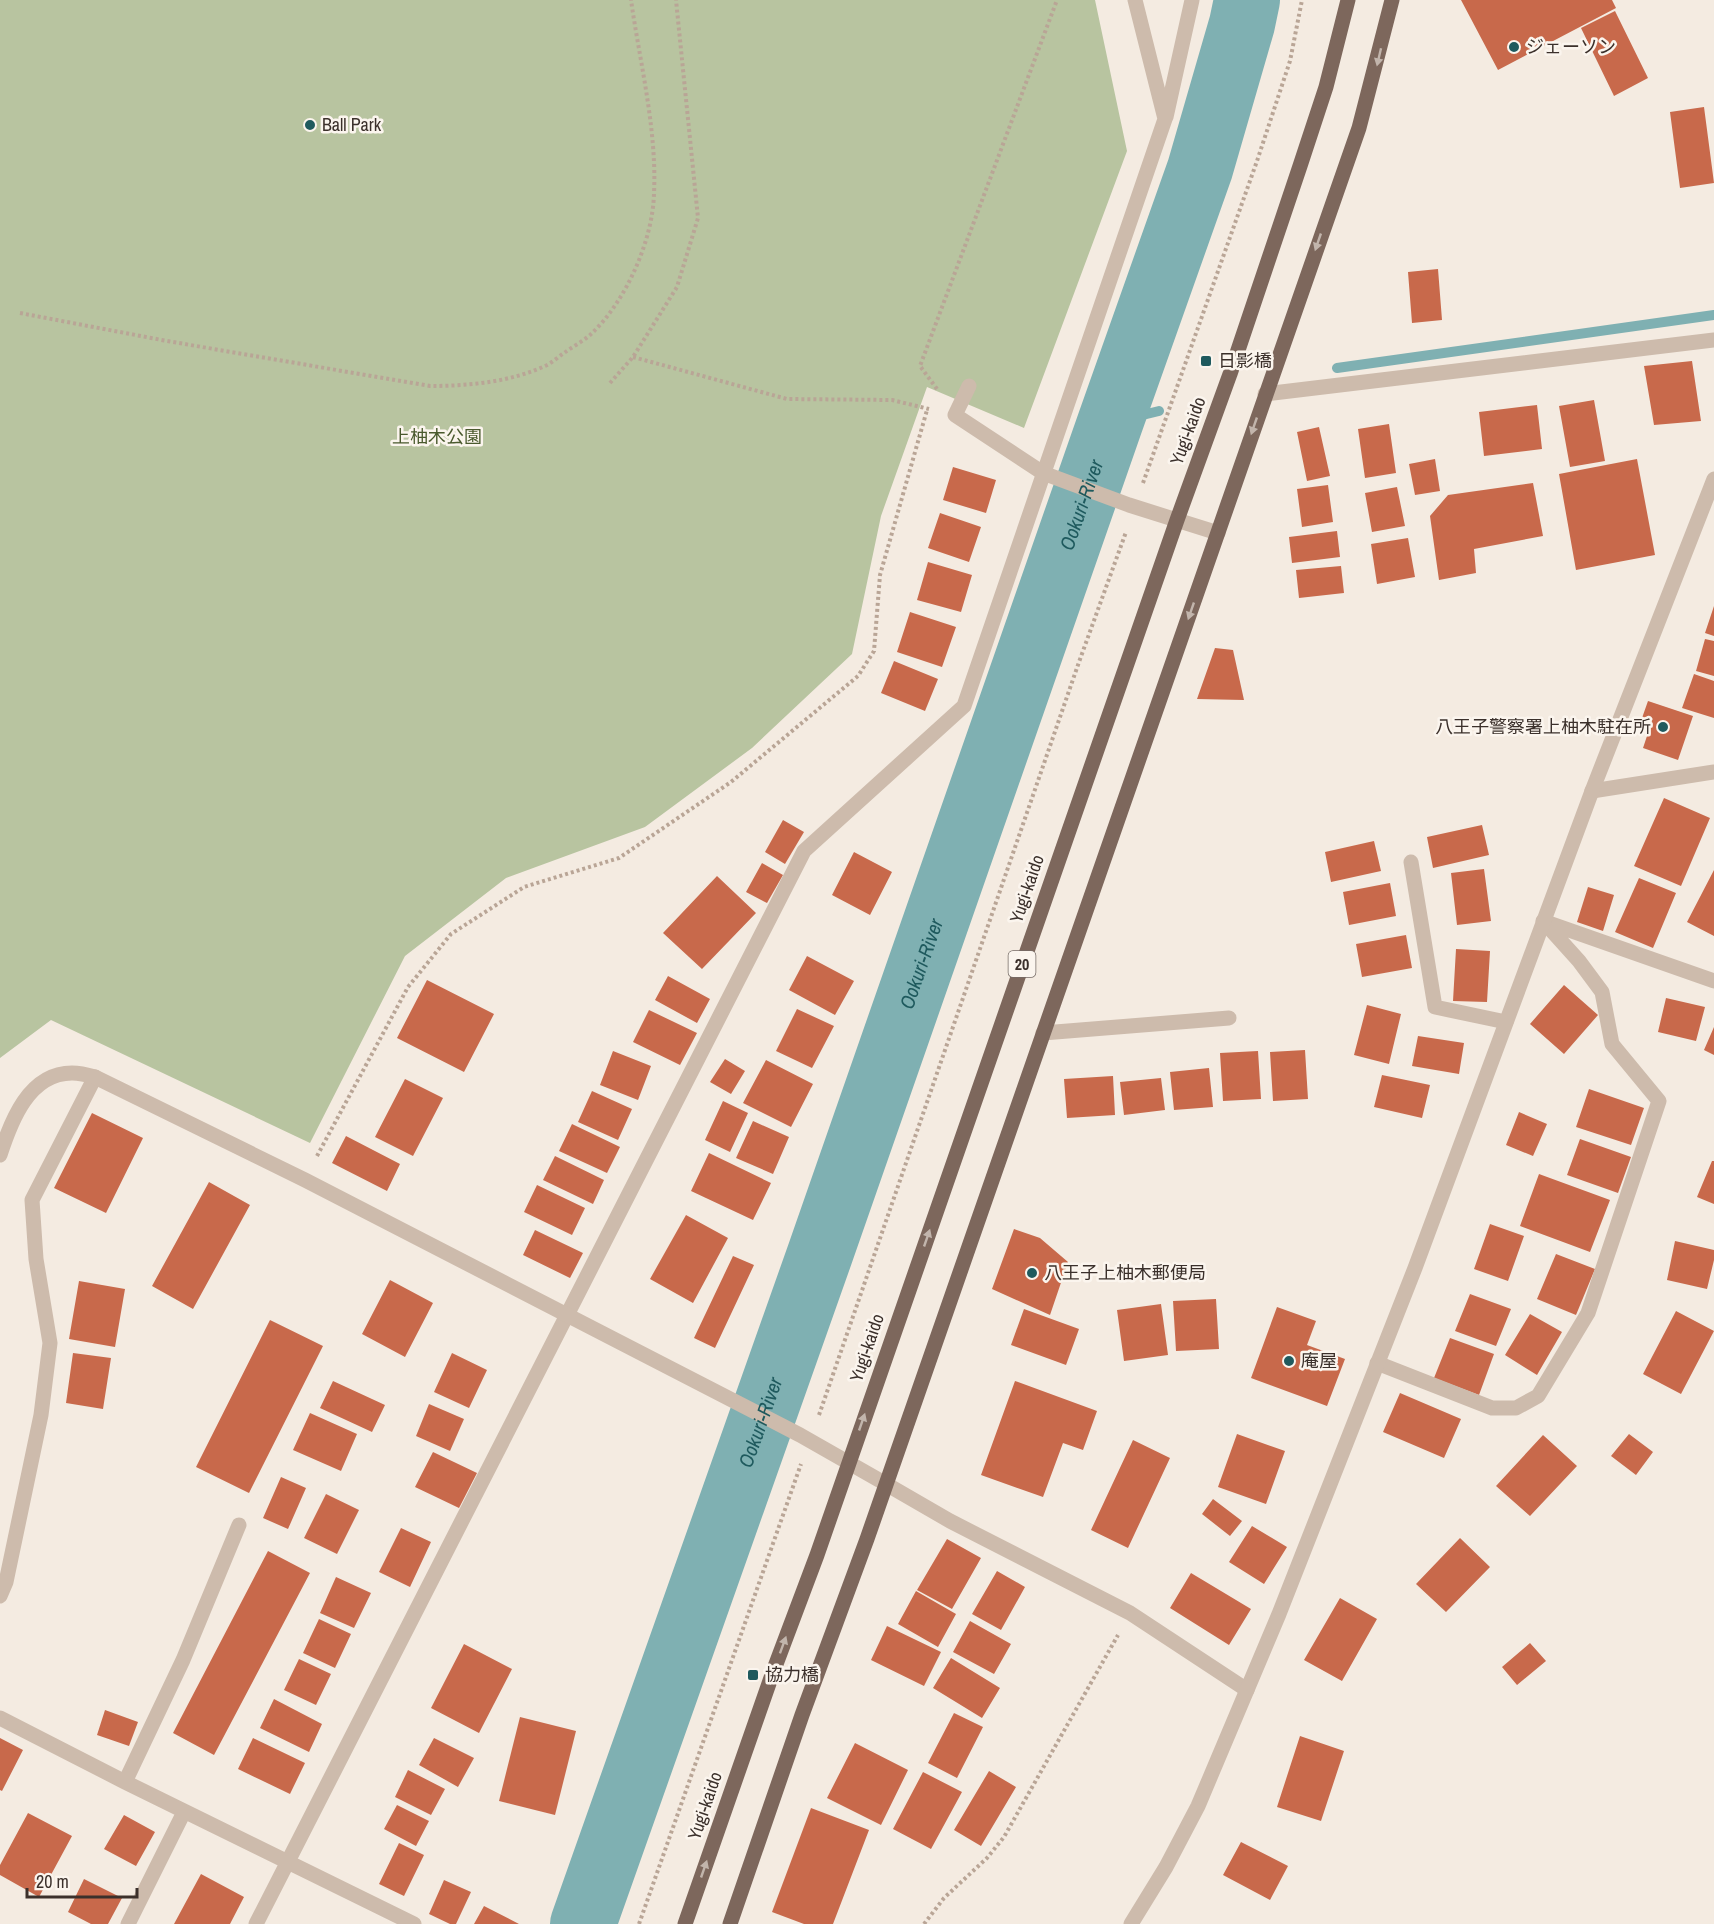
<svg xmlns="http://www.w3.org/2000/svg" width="1714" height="1924" viewBox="0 0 1714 1924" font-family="'Archivo Narrow','Noto Sans JP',sans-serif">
  <rect width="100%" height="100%" fill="#f4ebe1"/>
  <path fill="#b8c4a0" d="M0,0h1095l32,151 -103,277 -97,-41 -46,129 -29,138 -100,94 -107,79 -139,51 -101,78 -95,187 -259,-123 -51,38z"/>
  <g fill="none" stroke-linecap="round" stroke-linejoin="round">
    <path stroke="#7fb0b2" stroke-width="10" d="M1337,368l377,-53
      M1110,423l49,-12"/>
    <path stroke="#7fb0b2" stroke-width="66" id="s1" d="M583,1924l237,-670 290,-831 90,-254 42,-145 5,-24"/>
  </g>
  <path fill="#c8694b" d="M1461,0h151l4,8 -118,62z
    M1615,11l33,67 -34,18 -33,-68z
    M1704,107l10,76 -34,5 -10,-76z
    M1438,269l4,51 -30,3 -4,-51z
    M1692,361l9,60 -47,4 -10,-59z
    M1594,400l11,61 -35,6 -11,-61z
    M1537,405l5,44 -58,7 -5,-44z
    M1389,424l7,49 -31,5 -7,-49z
    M1319,427l11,49 -23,5 -10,-49z
    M1435,459l5,32 -25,4 -6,-31z
    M1637,459l18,96 -79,15 -17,-96z
    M953,467l43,13 -10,33 -43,-13z
    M1533,483l10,53 -69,13 2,24 -37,7 -9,-64 18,-21z
    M1328,485l5,37 -31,5 -5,-38z
    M1397,487l8,39 -33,6 -7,-39z
    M940,513l41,14 -12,35 -41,-14z
    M1337,531l3,26 -48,6 -3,-26z
    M1408,538l7,39 -38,7 -6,-40z
    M928,562l44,13 -11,37 -44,-12z
    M1341,566l3,27 -45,5 -3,-28z
    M1714,606v30l-9,-3z
    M910,612l46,15 -14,40 -45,-15z
    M1705,639l9,2v35l-18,-5z
    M1215,648l18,2 11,50 -47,-1z
    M894,661l44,18 -13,32 -44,-18z
    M1694,674l20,7v37l-32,-10z
    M1648,701l45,15 -15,44 -35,-12 9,-27 -10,-3z
    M1664,798l46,20 -29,68 -47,-20z
    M783,820l21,12 -19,32 -20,-12z
    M1482,825l7,30 -56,13 -6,-31z
    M1374,841l7,30 -50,11 -6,-30z
    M854,852l38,20 -22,43 -38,-20z
    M762,863l21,12 -16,28 -21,-11z
    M1484,869l7,52 -34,4 -6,-52z
    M1714,870v66l-27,-14z
    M717,876l39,37 -54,56 -39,-36z
    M1639,878l37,15 -23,55 -38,-16z
    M1390,883l6,33 -47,9 -6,-33z
    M1588,887l26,8 -11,36 -26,-9z
    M1406,935l6,33 -50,9 -6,-33z
    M1456,949l34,2 -3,51 -34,-1z
    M807,956l47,25 -19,34 -46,-25z
    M668,976l42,23 -13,24 -42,-23z
    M427,980l67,34 -30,58 -67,-34z
    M1564,985l34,30 -34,39 -34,-30z
    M1666,998l39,9 -9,34 -38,-9z
    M1367,1005l34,9 -12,50 -35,-9z
    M797,1009l37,17 -22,42 -36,-17z
    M649,1010l48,23 -17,32 -47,-23z
    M1714,1027v28l-10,-5z
    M1418,1036l46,7 -5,31 -47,-8z
    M1305,1050l3,49 -35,2 -3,-49z
    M613,1051l38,15 -13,34 -38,-15z
    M1258,1051l3,48 -38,2 -3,-48z
    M725,1059l20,12 -14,23 -21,-12z
    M766,1060l47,24 -22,43 -48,-24z
    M1209,1068l4,39 -39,3 -4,-38z
    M1382,1075l48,10 -8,33 -48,-11z
    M1113,1076l2,39 -48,3 -3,-39z
    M1161,1078l4,32 -41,5 -4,-33z
    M405,1079l38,19 -30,58 -38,-19z
    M1589,1089l55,19 -13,37 -55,-18z
    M592,1091l40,18 -14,31 -40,-18z
    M723,1101l25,12 -18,39 -25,-12z
    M1519,1112l28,12 -14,32 -27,-11z
    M92,1113l51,25 -37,75 -52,-25z
    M753,1121l36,16 -16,37 -37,-16z
    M572,1124l48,23 -13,26 -48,-22z
    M346,1136l54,28 -13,27 -55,-28z
    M1580,1139l51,18 -13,36 -51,-18z
    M709,1153l62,30 -18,37 -62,-29z
    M555,1156l49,24 -11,24 -50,-24z
    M1712,1161h2v43l-17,-7z
    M1539,1174l71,26 -20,52 -70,-26z
    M209,1182l41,23 -57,104 -41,-23z
    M537,1185l48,23 -13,27 -48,-23z
    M686,1215l42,23 -35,65 -43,-24z
    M1490,1224l34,12 -16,45 -34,-12z
    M1014,1229l26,9 28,24 -18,53 -58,-26z
    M535,1230l48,23 -13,25 -47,-23z
    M1675,1241l39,9v10l-7,29 -40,-9z
    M1556,1254l39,15 -19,46 -39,-16z
    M733,1256l21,9 -39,83 -21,-10z
    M390,1280l43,23 -28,54 -43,-23z
    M79,1281l46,8 -10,58 -46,-8z
    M1470,1294l41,15 -15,37 -41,-15z
    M1216,1299l3,50 -43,2 -3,-50z
    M1161,1304l7,51 -44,6 -7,-51z
    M1277,1307l39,14 -9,24 38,14 -18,47 -76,-28z
    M1024,1309l55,20 -13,36 -55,-20z
    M1676,1311l38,20 -33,63 -38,-20z
    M1530,1314l32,18 -25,43 -32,-20z
    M270,1320l53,26 -74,147 -53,-26z
    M1450,1338l44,16 -15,41 -45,-17z
    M73,1353l38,5 -8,51 -37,-6z
    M452,1353l35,17 -18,38 -35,-16z
    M333,1381l52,24 -13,27 -52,-24z
    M1015,1381l82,30 -14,39 -20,-7 -20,54 -62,-22z
    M1400,1393l61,26 -17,39 -61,-26z
    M429,1404l35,15 -14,32 -34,-15z
    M310,1413l47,21 -16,37 -48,-21z
    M1237,1434l48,17 -19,53 -48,-17z
    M1629,1434l24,18 -17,23 -25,-19z
    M1543,1435l34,31 -47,50 -34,-30z
    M1133,1440l37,18 -42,90 -37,-18z
    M433,1452l44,21 -18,35 -44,-21z
    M281,1477l25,11 -18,41 -25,-11z
    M326,1494l33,16 -22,44 -33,-16z
    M1213,1499l29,22 -12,15 -28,-22z
    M1252,1526l35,21 -23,37 -35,-22z
    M401,1528l30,14 -21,45 -31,-15z
    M1460,1538l30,29 -44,45 -30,-28z
    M947,1539l34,19 -29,51 -35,-19z
    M268,1551l42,22 -96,182 -41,-22z
    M997,1571l28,16 -24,43 -29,-16z
    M1191,1573l60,36 -22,36 -59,-37z
    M336,1577l35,16 -17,35 -34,-15z
    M916,1591l40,23 -18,33 -40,-23z
    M1340,1598l37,21 -35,62 -38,-21z
    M319,1619l32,15 -16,34 -32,-15z
    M970,1621l41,23 -17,30 -41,-22z
    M887,1626l54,26 -17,34 -53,-26z
    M1530,1643l16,18 -29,24 -15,-18z
    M464,1644l48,25 -33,64 -48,-25z
    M951,1658l49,30 -18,30 -49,-30z
    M299,1659l32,15 -15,31 -32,-15z
    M274,1699l48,25 -13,28 -49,-24z
    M105,1710l33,12 -9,24 -32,-11z
    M954,1713l29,14 -26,51 -29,-15z
    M520,1717l56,14 -21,84 -56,-14z
    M1300,1736l44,15 -23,70 -44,-14z
    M0,1738l23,12 -21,41 -2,-1z
    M253,1738l52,25 -15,31 -52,-25z
    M434,1738l40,20 -16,29 -39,-22z
    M855,1743l53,27 -27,55 -54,-27z
    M408,1770l37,19 -14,26 -36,-18z
    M989,1771l27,16 -35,59 -27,-16z
    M923,1772l39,20 -31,57 -38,-20z
    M397,1805l32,16 -13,25 -32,-17z
    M811,1808l58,22 -36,94h-29l-32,-12z
    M28,1813l44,23 -33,61 -39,-22v-10z
    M124,1815l31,17 -19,34 -32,-17z
    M1241,1842l47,24 -18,34 -47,-25z
    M399,1843l25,12 -20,41 -25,-12z
    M201,1874l43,23 -14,27h-56z
    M84,1879l38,19 -14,26h-17l-23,-12z
    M444,1880l27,12 -15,32h-6l-21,-10z
    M484,1906l35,18h-45z"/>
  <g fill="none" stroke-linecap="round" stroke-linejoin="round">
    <path stroke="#b9a596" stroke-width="4" stroke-dasharray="3 3" stroke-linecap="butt" d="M20,313l147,28 263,45c38,0 80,-4 115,-20 7,-3 13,-9 19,-13 8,-6 18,-11 26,-18 35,-32 63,-94 64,-142 3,-63 -14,-130 -23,-193
      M633,357l154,42 105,1 37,9
      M610,383l23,-26 44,-70 21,-69 -22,-218
      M937,389l-17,-23 137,-366
      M1143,483l114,-322 33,-100 12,-61
      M317,1156l91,-169 43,-53 73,-47 95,-29 112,-76 127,-106 16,-25 6,-76 47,-165
      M819,1415l260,-753 47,-130
      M639,1924l162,-460
      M924,1924l20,-26 43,-40 17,-21 114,-202"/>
    <path stroke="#cdbbac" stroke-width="15" d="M969,386l-14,29 88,58"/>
    <path stroke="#cdbbac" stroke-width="15" d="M1166,117l26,-117
      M1265,394l449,-54
      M1043,473l86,32 89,28
      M1592,791l122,-19
      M1411,862l24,145 71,15
      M1546,922l168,59
      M1043,1033l186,-15
      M1377,1363l115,45h24l22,-12 50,-83 71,-212 -47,-57 -10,-52 -23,-31 -36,-40
      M886,1484l64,37 180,92 117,77
      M0,1596l6,-14 35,-167 9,-72 -14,-84 -4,-59 63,-123
      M0,1718l125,64 289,142
      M125,1782l58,-122 56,-135
      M128,1924l56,-112
      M256,1924l548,-1073 160,-145 201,-587 -30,-119"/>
    <path stroke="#cdbbac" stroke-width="15" d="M0,1155c11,-34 29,-82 72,-82 8,0 16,2 23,4l210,103 495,255 86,49
      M1131,1924l35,-57 32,-61 81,-192 136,-346 177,-477 122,-312"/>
    <path stroke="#7d675c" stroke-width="15" d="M685,1924l88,-252 44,-117 360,-1035 53,-146 70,-208 26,-79 22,-87
      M730,1924l72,-209 65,-176 492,-1411 33,-128"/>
  </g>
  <defs><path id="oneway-solid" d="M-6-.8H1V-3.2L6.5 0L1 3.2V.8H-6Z" transform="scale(1.5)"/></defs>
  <g fill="#c2b5ac">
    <use href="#oneway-solid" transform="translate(1379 57) rotate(103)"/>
    <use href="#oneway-solid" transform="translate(1318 242) rotate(109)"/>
    <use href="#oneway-solid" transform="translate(1254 426) rotate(109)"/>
    <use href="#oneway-solid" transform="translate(1191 611) rotate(109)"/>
    <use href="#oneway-solid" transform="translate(927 1238) rotate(-71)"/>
    <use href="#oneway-solid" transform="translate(862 1422) rotate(-71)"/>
    <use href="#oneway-solid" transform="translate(783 1645) rotate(-70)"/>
    <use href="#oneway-solid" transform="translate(704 1869) rotate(-71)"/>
  </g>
  <g fill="#1f5a5e" stroke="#fbf5ee" stroke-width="2">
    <circle cx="1514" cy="47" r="6"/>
    <circle cx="310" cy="125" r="6"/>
    <rect x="1200" y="355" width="12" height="12" rx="3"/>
    <circle cx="1663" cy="727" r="6"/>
    <circle cx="1032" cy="1273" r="6"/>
    <circle cx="1289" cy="1361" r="6"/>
    <rect x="747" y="1669" width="12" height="12" rx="3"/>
  </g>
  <g text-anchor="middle" stroke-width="5" stroke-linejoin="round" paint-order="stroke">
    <rect fill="#fbf5ee" stroke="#756b66" stroke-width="1.5" x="1008.5" y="951" width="27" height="26" rx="4.5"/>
    <g font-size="16" font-weight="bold" fill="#3b302b">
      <text x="1022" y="970">20</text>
    </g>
    <g font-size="18" fill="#3b302b" stroke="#fbf5ee" text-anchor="start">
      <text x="1526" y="53">ジェーソン</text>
      <text x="322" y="131">Ball Park</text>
      <text x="1218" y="367">日影橋</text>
      <text x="1651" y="733" text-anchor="end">八王子警察署上柚木駐在所</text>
      <text x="1044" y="1279">八王子上柚木郵便局</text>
      <text x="1301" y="1367">庵屋</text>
      <text x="765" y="1681">協力橋</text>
    </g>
    <g font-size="18" fill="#3b302b" stroke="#fbf5ee">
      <text transform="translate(1188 431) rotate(-70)" y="6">Yugi-kaido</text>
      <text transform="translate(1027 889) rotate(-71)" y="6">Yugi-kaido</text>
      <text transform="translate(867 1348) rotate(-71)" y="6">Yugi-kaido</text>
      <text transform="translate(705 1806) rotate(-71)" y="6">Yugi-kaido</text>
    </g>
    <g font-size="18" fill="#4a5a2e" stroke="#fbf5ee">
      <text x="437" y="443">上柚木公園</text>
    </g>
    <g font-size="20" font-style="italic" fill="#1f5a5e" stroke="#fbf5ee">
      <text dy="7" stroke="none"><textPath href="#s1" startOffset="1504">Ookuri-River</textPath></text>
      <text dy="7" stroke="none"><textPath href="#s1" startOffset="1018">Ookuri-River</textPath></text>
      <text dy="7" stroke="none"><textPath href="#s1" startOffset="532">Ookuri-River</textPath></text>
    </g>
  </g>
  <path d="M27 1888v9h110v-9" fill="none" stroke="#3b302b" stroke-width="3"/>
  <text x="36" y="1888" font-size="18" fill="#3b302b" stroke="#fbf5ee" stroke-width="4.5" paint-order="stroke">20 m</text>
</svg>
